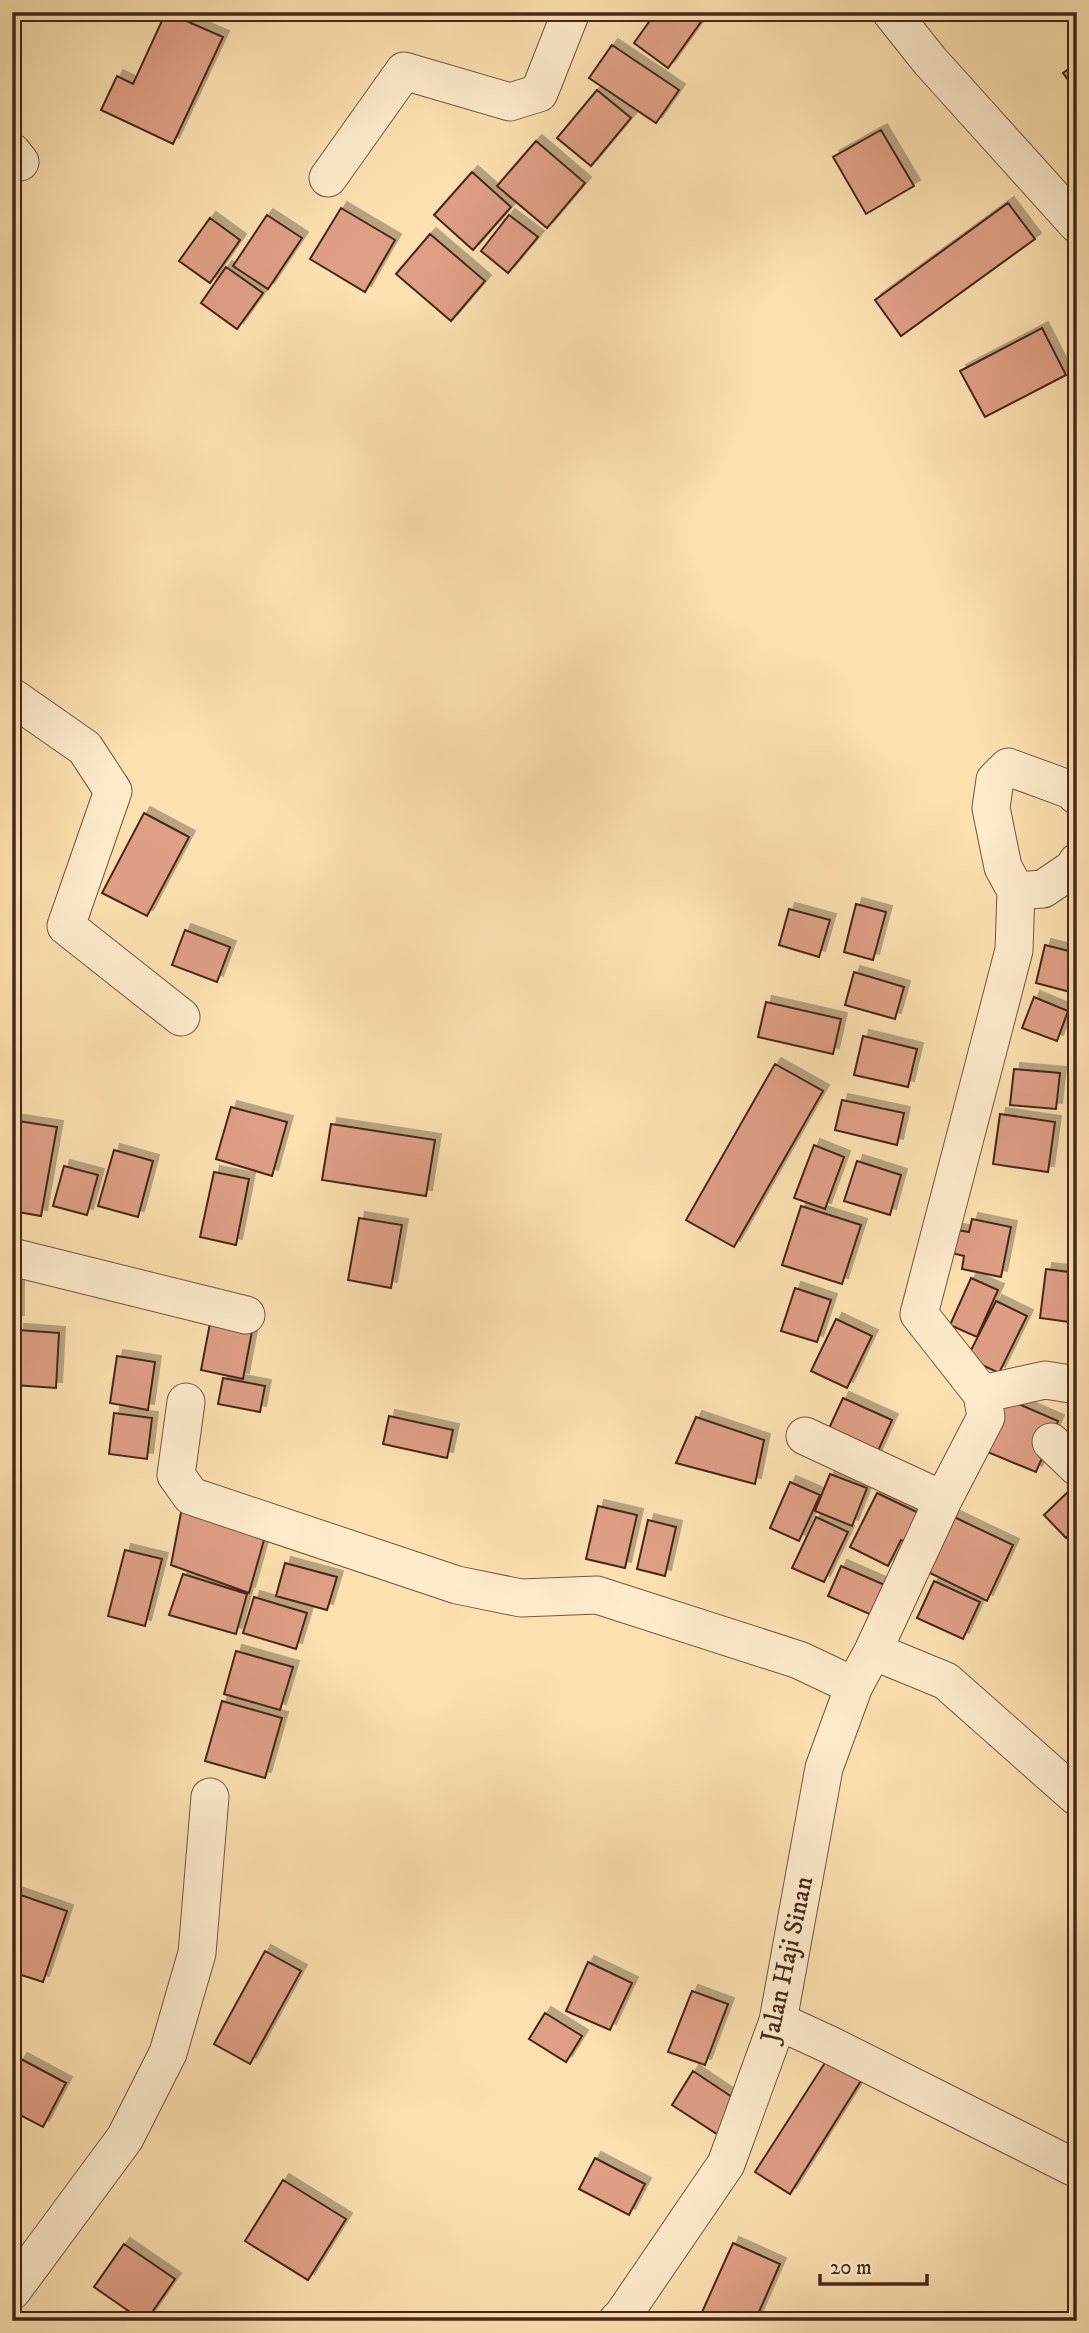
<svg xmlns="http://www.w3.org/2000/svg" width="1089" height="2333" viewBox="0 0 1089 2333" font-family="'IM FELL DW Pica',serif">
  <defs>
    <filter id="shadow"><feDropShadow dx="6" dy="-6" stdDeviation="0" flood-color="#0004"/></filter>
  </defs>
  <rect width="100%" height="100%" fill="#fce0b0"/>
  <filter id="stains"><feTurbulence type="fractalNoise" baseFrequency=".00286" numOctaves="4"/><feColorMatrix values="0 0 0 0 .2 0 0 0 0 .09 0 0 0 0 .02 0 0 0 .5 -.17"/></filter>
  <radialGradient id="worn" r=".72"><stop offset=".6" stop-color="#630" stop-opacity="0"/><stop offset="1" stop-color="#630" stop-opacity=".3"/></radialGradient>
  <path fill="#df9f85" stroke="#46271b" stroke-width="2" filter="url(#shadow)" d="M166,12l57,25 -50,107 -72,-34 16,-34 16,8z
    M207,12h21l-3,7z
    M656,12h52l-40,56 -34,-25z
    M612,45l67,45 -23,33 -67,-45z
    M1077,63v29l-14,-19z
    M597,90l34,28 -40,48 -34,-28z
    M881,130l33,56 -48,28 -33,-57z
    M536,141l49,42 -38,45 -50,-42z
    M472,172l39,35 -38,43 -39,-35z
    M1008,203l27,36 -134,97 -26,-36z
    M341,208l54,32 -30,52 -55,-33z
    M267,215l35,23 -34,51 -35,-23z
    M509,215l29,22 -30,36 -27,-22z
    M210,218l30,22 -30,43 -31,-22z
    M430,234l55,47 -34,40 -55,-47z
    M226,267l37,26 -26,36 -36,-26z
    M1042,328l24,47 -81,42 -25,-46z
    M144,813l45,24 -42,79 -45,-23z
    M856,904l30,8 -13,48 -29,-8z
    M789,909l41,11 -11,37 -40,-12z
    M185,930l45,17 -13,35 -45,-17z
    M1045,945l32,8v28l-3,12 -38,-10z
    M854,972l50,15 -9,32 -50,-14z
    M1034,997l34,14 -11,30 -35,-13z
    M766,1002l75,17 -8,35 -75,-17z
    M863,1036l54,13 -9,38 -54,-12z
    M775,1064l48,27 -89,156 -48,-27z
    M1014,1069l46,4 -4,36 -46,-4z
    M842,1100l62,13 -7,32 -62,-15z
    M231,1107l56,15 -15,54 -56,-17z
    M1000,1114l55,8 -7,50 -55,-8z
    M12,1120l45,7 -16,89 -29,-5z
    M331,1124l104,16 -9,56 -104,-16z
    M814,1145l30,12 -19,52 -31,-11z
    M114,1150l39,11 -15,56 -40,-11z
    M857,1161l44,14 -11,40 -46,-14z
    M64,1166l34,9 -11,40 -34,-9z
    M214,1172l35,7 -13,66 -36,-8z
    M801,1206l60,19 -19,59 -60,-19z
    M359,1218l43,7 -11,63 -43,-8z
    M972,1219l39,8 -10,50 -39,-8 2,-13 -12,-3 5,-23 12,2z
    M12,1266h6v55h-6z
    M1046,1269l31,4v50l-37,-5z
    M971,1278l27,12 -21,47 -27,-12z
    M795,1288l36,12 -14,42 -36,-11z
    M996,1301l31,15 -28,57 -32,-15z
    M211,1318l42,8 -10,53 -42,-9z
    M836,1319l36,17 -25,52 -36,-17z
    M18,1330l41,3 -3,55 -42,-3z
    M117,1356l38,6 -7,48 -38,-7z
    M223,1378l42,8 -5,26 -42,-8z
    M1000,1396l58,25 -22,51 -58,-24z
    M843,1398l49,22 -19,42 -49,-23z
    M114,1413l38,5 -5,41 -38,-5z
    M389,1416l64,14 -6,28 -64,-14z
    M696,1417l68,23 -9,44 -79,-21z
    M830,1474l37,14 -15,38 -37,-15z
    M790,1482l30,13 -21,46 -29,-13z
    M1077,1483v44l-11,11 -22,-23z
    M877,1493l46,22 -15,28 -7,-3 -13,26 -38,-19z
    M183,1502l85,24 -19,67 -78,-28z
    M598,1506l39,9 -12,53 -39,-9z
    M816,1517l32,15 -24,50 -32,-14z
    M954,1517l59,28 -26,56 -59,-29z
    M648,1520l28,7 -11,49 -28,-7z
    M1077,1537v14l-7,-7z
    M125,1550l37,9 -17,67 -37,-10z
    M285,1563l52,14 -10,33 -51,-14z
    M841,1566l53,23 -13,30 -53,-23z
    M183,1574l64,20 -11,40 -67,-19z
    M934,1581l46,21 -17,37 -46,-21z
    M254,1597l53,16 -11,36 -53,-16z
    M236,1651l57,16 -13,43 -56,-16z
    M222,1701l60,17 -17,60 -60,-17z
    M12,1892l55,19 -24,71 -31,-10z
    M265,1951l36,20 -51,93 -36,-20z
    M588,1962l44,21 -22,47 -44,-19z
    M692,1991l36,13 -23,61 -37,-13z
    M545,2013l37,23 -16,26 -37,-23z
    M828,2058l34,21 -72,115 -35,-22z
    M21,2059l45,24 -23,44 -31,-16v-35z
    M693,2071l48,32 -21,33 -48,-31z
    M595,2158l50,26 -16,31 -50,-26z
    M283,2180l63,39 -38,61 -63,-39z
    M733,2243l47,21 -25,57h-57z
    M124,2244l51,35 -29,42h-3l-49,-34z"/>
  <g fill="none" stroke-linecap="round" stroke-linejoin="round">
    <defs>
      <path id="street" d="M891,12l39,49 147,163
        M12,152l8,10
        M328,178l76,-107 106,31 29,-9 32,-81
        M12,697l73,51 28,43 -47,135 115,91
        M1016,891l27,-2 31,-21 3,-6
        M12,1257l234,58
        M982,1394l63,-14 32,5
        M186,1402l-10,73 15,21 266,89 64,13 76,-3 202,65 55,26
        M805,1436l138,64
        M1051,1442l26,25
        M873,1651l73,30 131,116
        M778,2021l52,24 247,124
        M12,2291l113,-153 43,-85 29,-100 13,-156
        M617,2321l6,-6 103,-151 52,-143 46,-253 30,-82 19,-35 70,-151 43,-83 -4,-23 -63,-80 95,-364 2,-59 -13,-24 -12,-59 4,-28 13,-13 63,23 6,6"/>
    </defs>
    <use href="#street" stroke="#745540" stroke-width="39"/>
    <use href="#street" stroke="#fdebcc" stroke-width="37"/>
  </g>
  <g text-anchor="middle" stroke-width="6" stroke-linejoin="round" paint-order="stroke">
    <g font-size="26" fill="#46271b" stroke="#fdebcc">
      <text transform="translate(786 1959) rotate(-78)" y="9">Jalan Haji Sinan</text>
    </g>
  </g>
  <rect width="1089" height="2333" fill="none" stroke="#fce0b0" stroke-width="42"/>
  <rect x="14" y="14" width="1061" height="2305" fill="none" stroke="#46271b" stroke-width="3.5"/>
  <rect x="21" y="21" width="1047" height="2291" fill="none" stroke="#46271b" stroke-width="2"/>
  <path d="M820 2274v10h107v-10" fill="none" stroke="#46271b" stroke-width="3.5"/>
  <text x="830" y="2274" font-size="21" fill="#46271b" stroke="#fdebcc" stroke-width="5" paint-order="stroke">20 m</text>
  <rect width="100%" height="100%" filter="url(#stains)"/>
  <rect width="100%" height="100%" fill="url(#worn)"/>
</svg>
